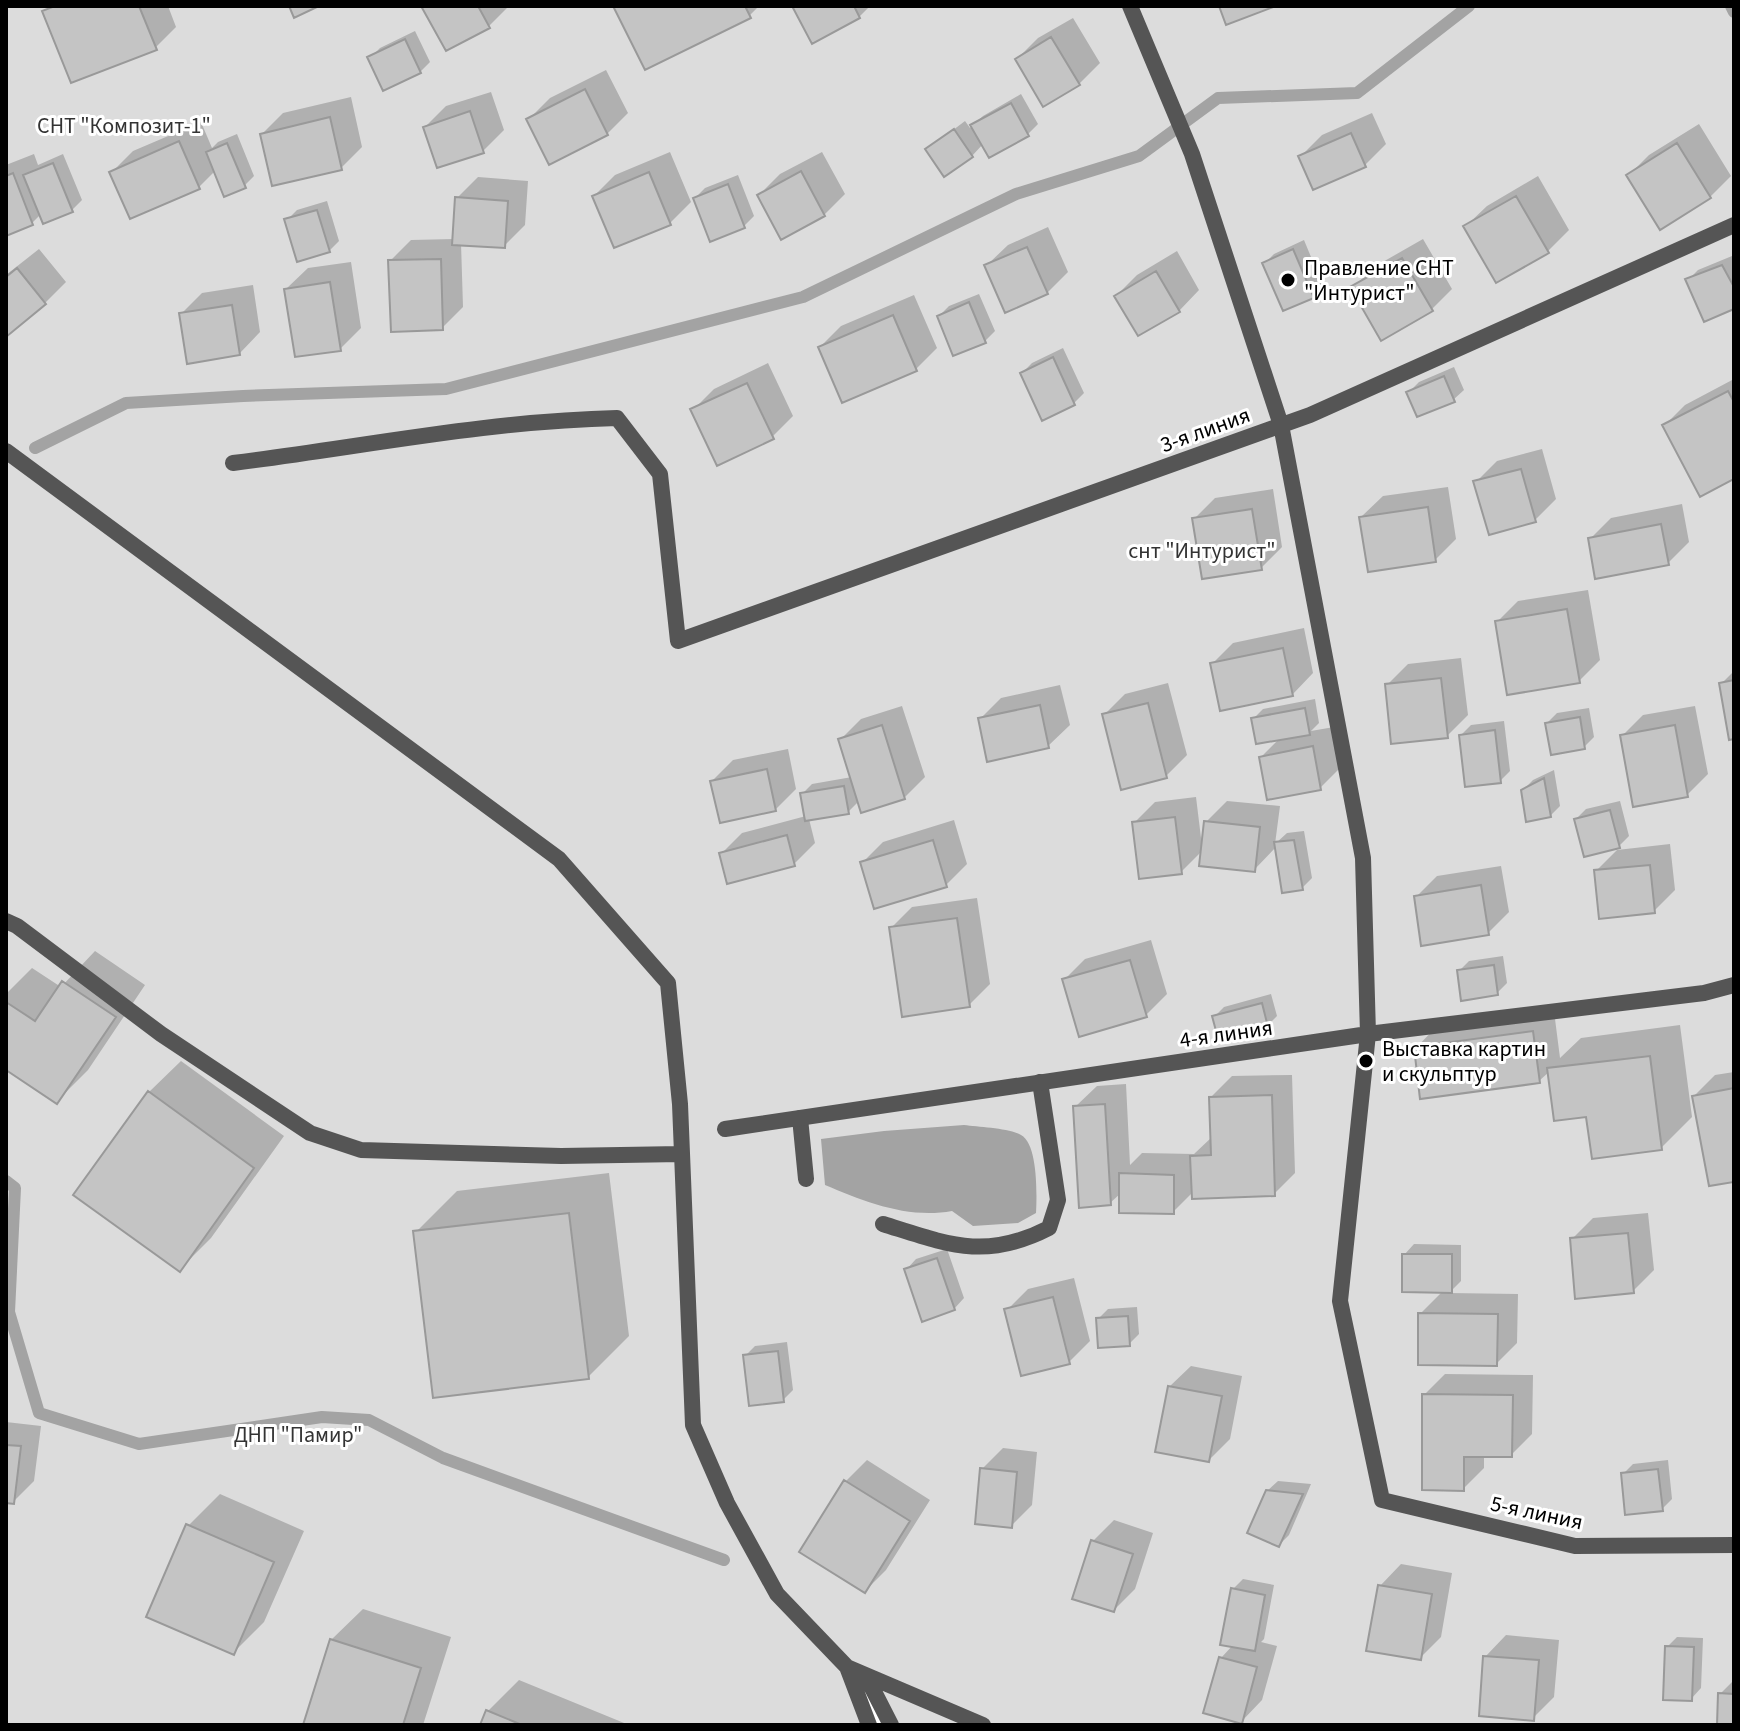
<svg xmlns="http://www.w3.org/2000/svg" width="1740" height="1731" viewBox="0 0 1740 1731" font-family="'Source Sans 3',sans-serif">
  <rect width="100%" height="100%" fill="#fff"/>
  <path fill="#dcdcdc" d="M6,6h1728v1719h-840l-41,-55 18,55h-865z"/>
  <path fill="#a3a3a3" d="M964,1125c15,2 45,3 57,10 17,9 16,60 15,78l-18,10 -45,3 -21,-15c-44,8 -87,-9 -127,-26l-4,-46 63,-8z"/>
  <path fill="#0003" d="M50,6h118l8,21 -21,21 -110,-37z
    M424,6h85l-20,20z
    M616,6h143l-10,10z
    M794,6h76l-11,11z
    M1073,18l27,45 -21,21 -62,-25 21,-21z
    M415,31l15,31 -10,10 -50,-14 10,-10z
    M606,70l22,43 -21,21 -78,-15 21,-21z
    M491,92l13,38 -21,21 -58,-24 21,-21z
    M1021,94l17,30 -10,10 -45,10 -11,12 -44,-7 37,-28 5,7 13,-12z
    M351,97l11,50 -21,21 -79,-34 21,-21z
    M1372,113l14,31 -21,21 -64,-9 21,-21z
    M201,122l11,26 6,-6 19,-8 17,42 -10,10 -28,-16 -17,17 -87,-15 21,-21z
    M1699,124l32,52 -21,21 -82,-21 21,-21z
    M670,152l21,50 -21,21 -76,-27 21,-21z
    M822,152l23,42 -21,21 -65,-20 21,-21z
    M34,154l4,11 25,-11 19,46 -10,10 -31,4 -9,9 -26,11v-69z
    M738,175l16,41 -10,10 -49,-28 10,-10z
    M1538,176l31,54 -21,21 -51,29 -31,-54 21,-20z
    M478,177l50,4 -3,44 -21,21 -43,-3 2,64 -21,21 -52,-67 21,-21 43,-1 3,-41z
    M327,201l12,40 -10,10 -42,-31 10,-10z
    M1048,227l20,45 -21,21 -61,-27 22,-21z
    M1423,239l29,50 -21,21 -78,-22 21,-21z
    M1304,240l19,46 -10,10 -29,12 -20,-44 10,-10z
    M39,249l27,33 -21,21 -39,31v-59z
    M1177,251l22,39 -20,21 -63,-15 21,-21z
    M1732,256l2,3v48l-46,-27 10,-10z
    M351,262l10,66 -21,21 -54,-60 22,-21z
    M253,285l7,47 -21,22 -58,-40 21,-21z
    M979,294l16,37 -10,10 -46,-25 10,-10z
    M914,295l23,53 -21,21 -96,-22 21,-21z
    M1063,348l21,45 -10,10 -52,-30 10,-10z
    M768,363l25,53 -21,21 -79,-27 21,-21z
    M1454,367l10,23 -11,10 -44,-8 10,-10z
    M1734,379v98l-70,-51 21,-21z
    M1542,449l14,50 -21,21 -59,-38 21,-21z
    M1448,487l8,52 -21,21 -74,-43 22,-21z
    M1273,489l9,58 -21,21 -67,-49 21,-21z
    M1682,504l7,38 -21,21 -78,-24 21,-21z
    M1588,590l12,70 -21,21 -82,-59 21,-21z
    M1304,628l9,45 -21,22 -80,-31 21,-21z
    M1461,658l7,57 -21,21 -60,-51 21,-21z
    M1734,671v66l-13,-53z
    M1168,683l19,72 -21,21 -62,-61 21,-21z
    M1060,685l10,40 -22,21 -68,-27 21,-21z
    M1315,699l4,24 -8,8 23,-4 7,40 -21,21 -59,-31 19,-19 -27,-19 10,-10z
    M902,706l23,71 -21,21 -45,3 -11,11 -39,7 6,24 -21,21 -73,-10 21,-21 64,-17 -4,-22 10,-10 40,-7 -12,-37 21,-21z
    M1695,706l13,68 -21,21 -65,-59 21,-21z
    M1589,708l5,29 -10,10 -37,-24 10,-10z
    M1504,721l6,50 -10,10 -39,-46 10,-10z
    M788,749l8,40 -21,21 -63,-29 21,-21z
    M1554,770l6,36 -10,10 -27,-26 10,-10z
    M1196,797l6,49 4,-24 21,-21 53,5 -5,38 12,-11 17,-2 8,47 -10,10 -25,-42 -23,24 -51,-20 -22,22 -47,-49 21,-21z
    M1620,801l9,35 -10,10 -43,-27 10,-10z
    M954,820l13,44 -21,21 -84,-22 21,-21z
    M1670,844l5,46 -21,21 -58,-40 21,-21z
    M1501,866l8,46 -21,21 -72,-36 21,-21z
    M977,898l13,86 -21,21 -78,-77 21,-21z
    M1151,940l16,54 -21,21 -82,-35 21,-21z
    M95,951l50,34 -57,85 -31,31 -51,-33v-74l26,-26 29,19z
    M1503,956l4,27 -10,10 -38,-22 10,-10z
    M1271,994l6,22 -10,10 -53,-9 10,-10z
    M1554,1011l6,47 21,-20 99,-13 12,92 -31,31 -73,-33 -38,-44 -11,10 -123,-33 21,-22z
    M181,1061l103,75 -73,102 -32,32 -30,-178z
    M1734,1072v108l-40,-84 21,-21z
    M1292,1075l3,98 -21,21 -80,-3 -21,21 -52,-19 -11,10 -35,-96 22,-21 29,-2 4,81 12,-12 52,1 18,-17 -1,-40 21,-21z
    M609,1173l20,163 -41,41 -172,-145 41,-41z
    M1648,1213l6,57 -21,21 -61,-52 21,-21z
    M1414,1244l47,1v36l-12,12 69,1 -1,49 -21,21 -76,-50 23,-23 -39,-36z
    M947,1249l17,49 -10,11 -48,-39 10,-11z
    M1074,1278l16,63 -21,21 -62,-52 21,-21z
    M1137,1307l2,27 -10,10 -31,-25 10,-10z
    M787,1342l6,48 -10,10 -38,-44 10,-10z
    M1191,1366l51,10 -12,63 -21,21 -40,-73z
    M1445,1374l88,1 -1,59 -21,21h-27v13l-21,21 -39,-94z
    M6,1422l35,4 -7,55 -21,21 -7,-1z
    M1003,1448l34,4 -5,53 -21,21 -29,-57z
    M867,1460l63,40 -44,70 -21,21 -64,-40 45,-70z
    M1668,1460l4,39 -10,10 -39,-35 10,-10z
    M1278,1481l33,3 -22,51 -10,10 -12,-54z
    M220,1494l84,37 -40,91 -31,31 -45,-127z
    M1114,1520l39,13 -18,56 -21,21 -21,-69z
    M1401,1564l51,9 -11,64 -21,21 -40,-72z
    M1243,1579l31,6 -10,54 -3,3 16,4 -15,54 -21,22 -20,-64 12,-13v-56z
    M363,1609l88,28 -28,88h-118l26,-85z
    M1506,1635l53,5 -5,57 -21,21 -48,-61z
    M1677,1637l26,1 -2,50 -10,11 -24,-52z
    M519,1680l110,45h-146l5,-14z
    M1734,1680v45h-15l1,-31z"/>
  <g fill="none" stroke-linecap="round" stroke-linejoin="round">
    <path stroke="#a3a3a3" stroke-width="12" d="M1731,6l3,6
      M35,448l91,-45 117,-7 203,-7 357,-92 213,-103 123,-38 79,-58 139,-5 112,-87
      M6,1181l9,7 -6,124 30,101 100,31 183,-27 47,3 74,38 281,102"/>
  </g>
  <path fill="#c4c4c4" stroke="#999" stroke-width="2" d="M55,6h84l18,44 -86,33 -29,-72z
    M289,6h30l-25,12z
    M421,6h57l12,22 -44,23z
    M613,6h132l6,12 -106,52z
    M792,6h62l6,12 -48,26z
    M1219,6h57l-50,19z
    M1051,37l29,48 -37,22 -28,-48z
    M405,39l16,34 -38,18 -16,-34z
    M585,89l23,46 -59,30 -23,-46z
    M1011,103l18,33 -40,22 -19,-33z
    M470,111l14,42 -47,15 -14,-41z
    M330,117l12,53 -70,16 -12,-52z
    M954,129l19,28 -29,20 -19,-28z
    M1351,133l15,34 -53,23 -15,-34z
    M179,141l21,48 -70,30 -21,-47z
    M227,143l19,45 -22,9 -18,-45z
    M1677,143l34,55 -51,32 -34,-55z
    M53,163l20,49 -30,12 -20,-49z
    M801,171l24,45 -44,24 -24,-45z
    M649,172l22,53 -57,23 -22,-52z
    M13,173l20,52 -27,11v-60z
    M728,184l17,44 -35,14 -17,-44z
    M1516,196l33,57 -53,30 -33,-57z
    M455,197l53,4 -3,47 -53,-3z
    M317,210l13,42 -33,10 -13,-43z
    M1027,247l21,47 -43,19 -21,-48z
    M1293,249l21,49 -31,13 -21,-48z
    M1402,258l31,53 -52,30 -31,-54z
    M441,259l2,71 -52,2 -3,-72z
    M1722,265l12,22v22l-30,13 -19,-43z
    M17,268l29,36 -40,33v-60z
    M1156,271l24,41 -42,24 -24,-40z
    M330,282l11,69 -46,6 -11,-68z
    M969,302l17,41 -33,13 -16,-40z
    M232,305l8,50 -53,9 -8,-51z
    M893,315l24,56 -75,32 -24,-56z
    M1053,357l22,48 -33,16 -22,-48z
    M1444,376l11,26 -38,15 -11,-25z
    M747,383l27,56 -57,27 -27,-57z
    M1728,391l6,11v77l-34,18 -38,-72z
    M1521,469l15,53 -47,13 -16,-54z
    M1428,507l8,55 -68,10 -9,-55z
    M1252,509l10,61 -60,9 -10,-61z
    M1661,524l8,41 -74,14 -7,-41z
    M1567,609l13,74 -73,12 -12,-74z
    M1283,648l10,48 -73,15 -10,-48z
    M1441,678l7,60 -57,6 -6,-60z
    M1734,680v59l-5,1 -10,-57z
    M1148,703l19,75 -46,12 -19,-76z
    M1040,705l9,43 -62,14 -9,-44z
    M1305,708l5,27 -54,9 -5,-26z
    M1580,717l5,32 -34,6 -6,-32z
    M882,725l23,74 -44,14 -23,-74z
    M1675,725l13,72 -55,10 -13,-72z
    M1495,730l6,53 -36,4 -6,-52z
    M1313,746l8,44 -54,10 -8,-43z
    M767,769l9,42 -56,12 -10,-42z
    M1544,778l7,39 -25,5 -5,-32z
    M844,786l5,28 -44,7 -5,-28z
    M1610,810l10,38 -36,9 -10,-38z
    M1175,817l7,57 -43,5 -7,-57z
    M1204,821l56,6 -5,45 -56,-6z
    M787,835l8,31 -68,18 -8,-31z
    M933,840l14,47 -73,22 -14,-47z
    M1294,840l9,50 -21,3 -8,-51z
    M1650,865l5,48 -56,6 -5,-49z
    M1481,885l8,50 -68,11 -7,-50z
    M957,918l13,89 -68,10 -13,-90z
    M1130,960l17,57 -68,20 -17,-58z
    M1494,965l4,30 -37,6 -4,-31z
    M62,981l54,36 -59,87 -51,-34v-68l29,19z
    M1262,1003l6,24 -49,15 -7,-26z
    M1533,1031l7,52 -120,16 -6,-52z
    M1650,1056l12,94 -70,9 -6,-42 -32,4 -7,-53z
    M1734,1088v94l-25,4 -17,-90z
    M148,1091l106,77 -74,104 -107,-77z
    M1272,1095l3,101 -83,3 -2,-43 21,-1 -2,-58z
    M1105,1104l6,101 -32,3 -6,-102z
    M1119,1173l55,2v39l-55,-1z
    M569,1213l20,166 -156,19 -20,-167z
    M1628,1233l6,60 -59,6 -5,-61z
    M1402,1254h50v39l-50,-1z
    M937,1258l18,52 -33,12 -18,-53z
    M1053,1297l17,67 -49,12 -17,-67z
    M1418,1313l80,1 -1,52 -79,-1z
    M1128,1316l2,30 -32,2 -2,-30z
    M778,1351l6,51 -35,4 -6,-51z
    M1168,1386l54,10 -13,66 -54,-10z
    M1422,1394l91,1 -1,62h-48v34l-42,-1z
    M6,1445l15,1 -7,58 -8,-1z
    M980,1468l37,4 -5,56 -37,-4z
    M1658,1469l5,42 -38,4 -4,-42z
    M844,1480l66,41 -45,72 -66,-41z
    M1266,1490l37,4 -24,53 -32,-14z
    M186,1524l88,38 -40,93 -88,-38z
    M1091,1540l42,14 -19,58 -42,-13z
    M1378,1585l54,9 -11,66 -55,-9z
    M1231,1588l34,7 -10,56 -35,-6z
    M330,1639l91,29 -18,57h-100z
    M1665,1646l29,1 -2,54 -29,-1z
    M1483,1656l56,4 -5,61 -55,-5z
    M1219,1657l38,10 -15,57 -39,-11z
    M1718,1693l16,1v31h-17z
    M486,1710l36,15h-42z"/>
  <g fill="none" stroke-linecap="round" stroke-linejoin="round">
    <path stroke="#555" stroke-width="16" d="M800,1118l6,61
      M883,1224c64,20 102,37 166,4l9,-28 -18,-118"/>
    <path stroke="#555" stroke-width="16" d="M1130,6l62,148 89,271 82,433 5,176 -28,267 42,199 193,46 159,-1
      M6,451l553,408 109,124 12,121 13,321 34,78 50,91 70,73 22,58
      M233,463c128,-16 254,-42 384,-45l43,56 18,167 632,-226 424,-190
      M6,921l11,5 144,108 149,99 51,17 200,6 120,-2
      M725,1129l643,-95 336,-41 30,-8
      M847,1667l136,58
      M866,1676l25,49"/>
  </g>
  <g fill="#000" stroke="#fff" stroke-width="3">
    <circle cx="1288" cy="280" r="8"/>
    <circle cx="1366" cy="1061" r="8"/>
  </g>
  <g text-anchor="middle" stroke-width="6" stroke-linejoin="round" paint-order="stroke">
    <g font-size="22" fill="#333" stroke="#fff">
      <text x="124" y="133">СНТ "Композит-1"</text>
      <text x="1202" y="558">снт "Интурист"</text>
      <text x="298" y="1442">ДНП "Памир"</text>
    </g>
    <g font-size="22" fill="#000" stroke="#fff" text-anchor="start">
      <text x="1304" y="275">Правление СНТ<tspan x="1304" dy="25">"Интурист"</tspan></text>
      <text x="1382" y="1056">Выставка картин<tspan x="1382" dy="25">и скульптур</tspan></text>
    </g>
    <g font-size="22" fill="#000" stroke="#fff">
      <text transform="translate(1205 429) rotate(-20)" y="8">3-я линия</text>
      <text transform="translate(1226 1033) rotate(-8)" y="8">4-я линия</text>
      <text transform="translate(1537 1512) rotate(12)" y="8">5-я линия</text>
    </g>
  </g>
  <rect width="1740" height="1731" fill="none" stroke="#000000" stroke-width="16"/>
</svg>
